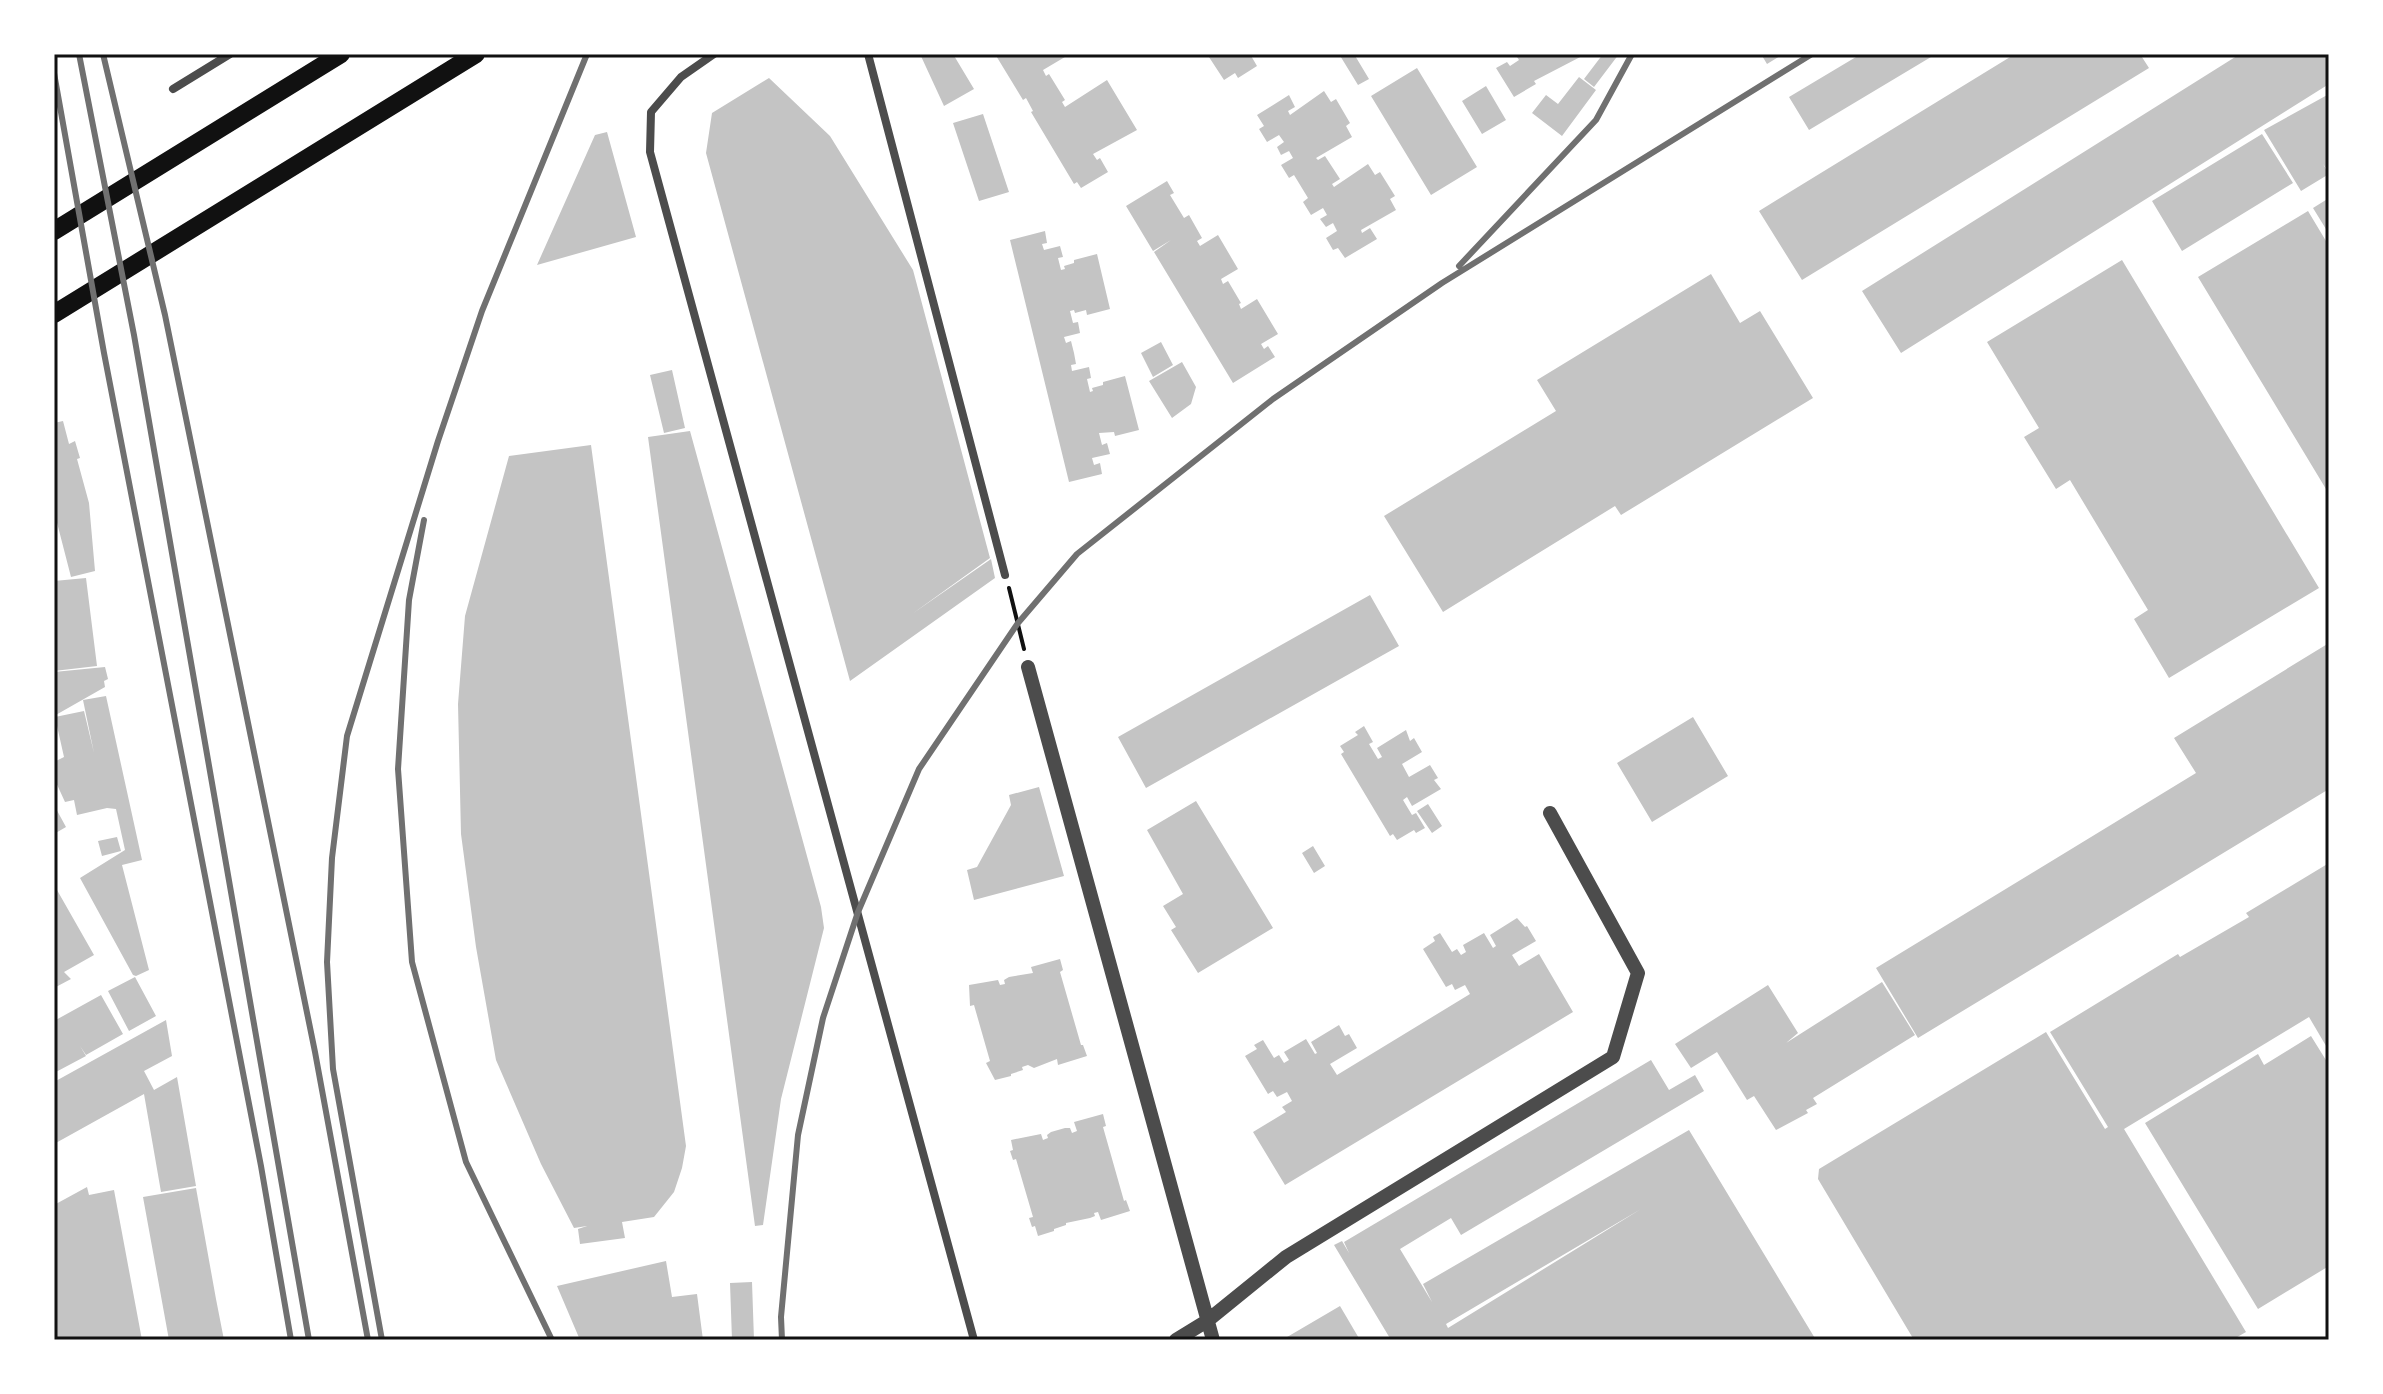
<svg xmlns="http://www.w3.org/2000/svg" width="2383" height="1394" viewBox="0 0 2383 1394" font-family="Ubuntu,sans-serif">
  <rect width="100%" height="100%" fill="#fff"/>
  <path fill="#c4c4c4" fill-rule="evenodd" d="M920,54h33l21,35 -30,17z
    M995,54h75l-27,16 3,6 3,-2 16,26 -3,2 3,5 42,-27 30,50 -44,24 4,6 3,-2 8,14 -27,16 -4,-6 -3,2 -43,-72 2,-1 -7,-13 -3,2z
    M1207,54h37l2,3 4,-3 7,12 -19,12 -3,-5 -11,7z
    M1339,54h15l15,25 -11,6z
    M1515,54h71l-52,27 2,3 -22,13 -18,-29 11,-6 3,4 9,-6z
    M1603,54h16l-25,33 -10,-8z
    M1761,54h22l-16,10z
    M1861,54h75l-127,76 -20,-33z
    M2015,54h125l9,14 -347,212 -43,-69z
    M2240,54h89v30l-428,269 -39,-62z
    M1417,68l60,99 -46,28 -60,-99z
    M1579,77l17,13 -34,46 -30,-23 14,-18 12,9z
    M769,78l61,58 83,134 77,288 -78,56 79,-55 4,19 -145,103 -144,-528 6,-40z
    M1486,86l20,34 -24,14 -20,-33z
    M1324,91l7,11 5,-3 14,24 -4,3 6,11 -36,21 2,2 7,-4 15,23 -8,5 2,3 34,-23 7,11 5,-3 15,24 -5,3 6,11 -35,20 1,3 8,-5 7,11 -32,19 -7,-10 -5,2 -7,-12 11,-7 -4,-8 -7,4 -6,-8 7,-4 -4,-7 -12,7 -8,-13 5,-4 -14,-23 -5,3 -8,-13 12,-7 -4,-7 -8,4 -4,-8 7,-5 -5,-7 -12,7 -8,-13 5,-3 -7,-11 32,-20 6,12 -7,4 2,4z
    M2329,94v78l-6,-8 6,10 -28,17 -37,-61z
    M983,114l26,78 -30,9 -26,-78z
    M607,132l29,105 -99,28 58,-130z
    M2262,134l31,49 -111,68 -30,-50z
    M1167,181l7,12 -4,2 14,23 5,-3 13,23 -5,3 3,5 18,-11 20,34 -17,10 2,5 5,-3 13,22 -2,1 2,5 16,-10 21,35 -17,10 3,5 4,-3 7,11 -42,26 -79,-131 17,-12 -18,11 -27,-45z
    M2329,198v36l-16,-26z
    M2308,211l21,35v248l-131,-217z
    M1045,231l2,12 -5,1 2,6 16,-4 3,11 -5,1 3,12 4,-1 -1,-3 10,-3v-3l23,-6 13,55 -23,6 -1,-5 -11,3 -1,-3 -4,1 3,12 5,-1 2,11 -16,4 2,6 5,-2 3,12 2,11 -5,1 1,6 17,-4 2,11 -4,1 3,13 3,-1 -1,-3 11,-3v-3l22,-6 14,54 -24,6 -1,-4 -15,1 3,12 5,-2 3,11 -18,4 2,7 6,-2 2,11 -33,8 -59,-242z
    M2122,260l197,328 -150,90 -35,-59 14,-9 -78,-130 -14,9 -32,-52 15,-9 -52,-86z
    M1711,274l29,49 20,-12 53,87 -192,117 -6,-9 -172,106 -59,-96 172,-105 -19,-31z
    M1161,342l12,23 -20,12 -12,-24z
    M1182,362l14,25 -5,17 -19,14 -23,-37z
    M672,370l13,58 -21,5 -14,-58z
    M63,421l6,23 6,-3 5,17 -3,1 12,44 6,68 -24,6 -17,-66v-88z
    M690,431l131,476 3,21 -43,171 -18,126 -8,1 -107,-789z
    M591,445l95,701 -4,22 -8,24 -20,25 -32,5 3,16 -45,6 -2,-15 9,-3 -13,2 -33,-64 -45,-104 -20,-113 -15,-113 -3,-130 7,-88 44,-160z
    M86,578l11,88 -43,5v-90z
    M1370,595l29,51 -253,142 -28,-51z
    M2329,643v146l-411,249 -42,-70 320,-195 -22,-35z
    M105,667l3,12 -4,2 1,6 -51,29v-44z
    M106,696l36,164 -20,5 27,105 -13,6 -3,-1 -53,-97 45,-28 -9,-41 -9,-1 -30,7 -3,-15 -9,2 -11,-24v-16l10,-5 -9,-40 29,-6 10,42 -11,-53z
    M1693,717l35,59 -76,46 -35,-59z
    M1364,726l9,16 -4,2 9,15 4,-2 -5,-9 29,-18 4,11 4,-3 8,14 -20,12 7,13 21,-12 8,13 -4,2 7,9 -29,17 -5,-9 -4,3 9,15 4,-2 9,15 -9,5 -2,-3 -17,10 -4,-6 -3,2 -49,-82 3,-2 -4,-6 18,-11 -3,-3z
    M1039,787l25,89 -90,24 -7,-30 10,-3 34,-62 -2,-10z
    M1196,801l77,127 -75,45 -27,-43 5,-3 -13,-21 20,-12 -36,-64z
    M1428,804l14,22 -10,7 -15,-22z
    M54,805l12,22 -12,7z
    M117,837l4,14 -19,5 -4,-15z
    M1313,846l12,20 -11,7 -12,-20z
    M2329,863v188l-20,-34 -185,112 122,203 -14,8h-318l-96,-161 1,-10 227,-137 59,97 3,-2 -58,-95 128,-78 2,3 69,-40 -3,-4z
    M57,890l37,65 -30,17 7,7 -17,9v-96z
    M1517,918l8,9 2,-1 9,15 -24,14 7,11 20,-12 34,58 -288,173 -32,-53 33,-20 -4,-5 10,-6 -5,-9 -10,5 -4,-6 -5,3 -23,-38 12,-7 -3,-4 9,-5 11,18 5,-3 5,8 5,-3 -5,-8 22,-13 9,15 2,-1 -6,-11 28,-17 6,11 4,-2 8,14 -27,16 7,11 133,-81 -5,-9 -10,5 -3,-6 -6,3 -23,-38 12,-8 -2,-4 7,-4 12,19 5,-3 4,6 5,-3 -3,-7 21,-12 9,15 3,-2 -6,-11z
    M1060,959l3,11 -3,2 21,73h2l4,11 -29,9 -1,-6 -23,9 -6,-3 -6,2 1,3 -12,4v2l-16,4 -9,-17 4,-2 -16,-56 -4,1 -1,-21 29,-5 2,5 5,-1 -1,-4 5,-3 24,-4 -2,-6z
    M135,977l21,39 -27,15 -21,-40z
    M1882,982l33,53 -102,63 4,6 -11,6 2,3 -32,17 -22,-34 -7,4 -30,-48 -26,16 -16,-24 93,-59 30,48 -12,10z
    M101,995l22,39 -37,21 -6,-9 6,10 -32,17v-52z
    M166,1020l6,36 -28,15 10,19 23,-13 19,109 -35,6 -17,-98 -90,50v-62z
    M2311,1036l18,29v201l-71,43 -113,-186 113,-69 6,11z
    M1651,1060l18,30 26,-15 9,16 -243,144 -10,-17 -51,31 32,53 -9,-18 266,-154 127,210h-425l-57,-95 8,-4 7,12 -5,-11zM1641,1209l-193,119 -2,-4z
    M1103,1114l3,12 -3,1 21,74 2,-1 4,11 -29,9 -3,-8 -4,1 1,3 -5,2 -24,5v2l-12,4v2l-16,5 -3,-10 -3,1 -3,-9 4,-1 -17,-58 -3,1 -3,-9 3,-1 -2,-10 30,-6 2,6 5,-2 -1,-3 4,-3 14,-4h5l2,5 5,-2 -3,-9z
    M87,1187l2,8 25,-5 28,150h-88v-135z
    M196,1188l20,111 8,41h-55l-26,-143z
    M666,1261l6,36 25,-3 6,46h-123l-23,-54z
    M752,1282l2,58h-22l-2,-57z
    M1340,1306l20,34h-78z"/>
  <g fill="none" stroke-linecap="round" stroke-linejoin="round">
    <path stroke="#111" stroke-width="4" d="M1009,588l15,61"/>
    <path stroke="#4c4c4c" stroke-width="8" d="M714,54l-33,23 -30,35 -1,40 324,1188
      M868,54l137,521
      M173,89l57,-35"/>
    <path stroke="#4c4c4c" stroke-width="14" d="M1028,667l185,673
      M1176,1340l31,-19 79,-64 327,-200 25,-84 -88,-160"/>
    <path stroke="#111" stroke-width="18" d="M54,231l287,-177
      M54,314l422,-260"/>
    <path stroke="#707070" stroke-width="6" d="M79,54l55,281 175,1005
      M103,54l62,261 150,737 53,288
      M54,73l50,280 157,813 30,174
      M1459,266l137,-146 36,-66
      M424,520l-15,80 -11,169 14,193 54,200 86,178
      M382,1340l-49,-271 -6,-107 5,-104 15,-122 91,-295 44,-130 105,-257
      M782,1340l-1,-23 17,-182 25,-117 35,-106 61,-143 99,-146 59,-69 196,-155 169,-116 370,-229"/>
  </g>
  <rect width="2383" height="1394" fill="none" stroke="#ffffff" stroke-width="112"/>
  <rect x="56" y="56" width="2271" height="1282" fill="none" stroke="#111" stroke-width="3"/>
</svg>
